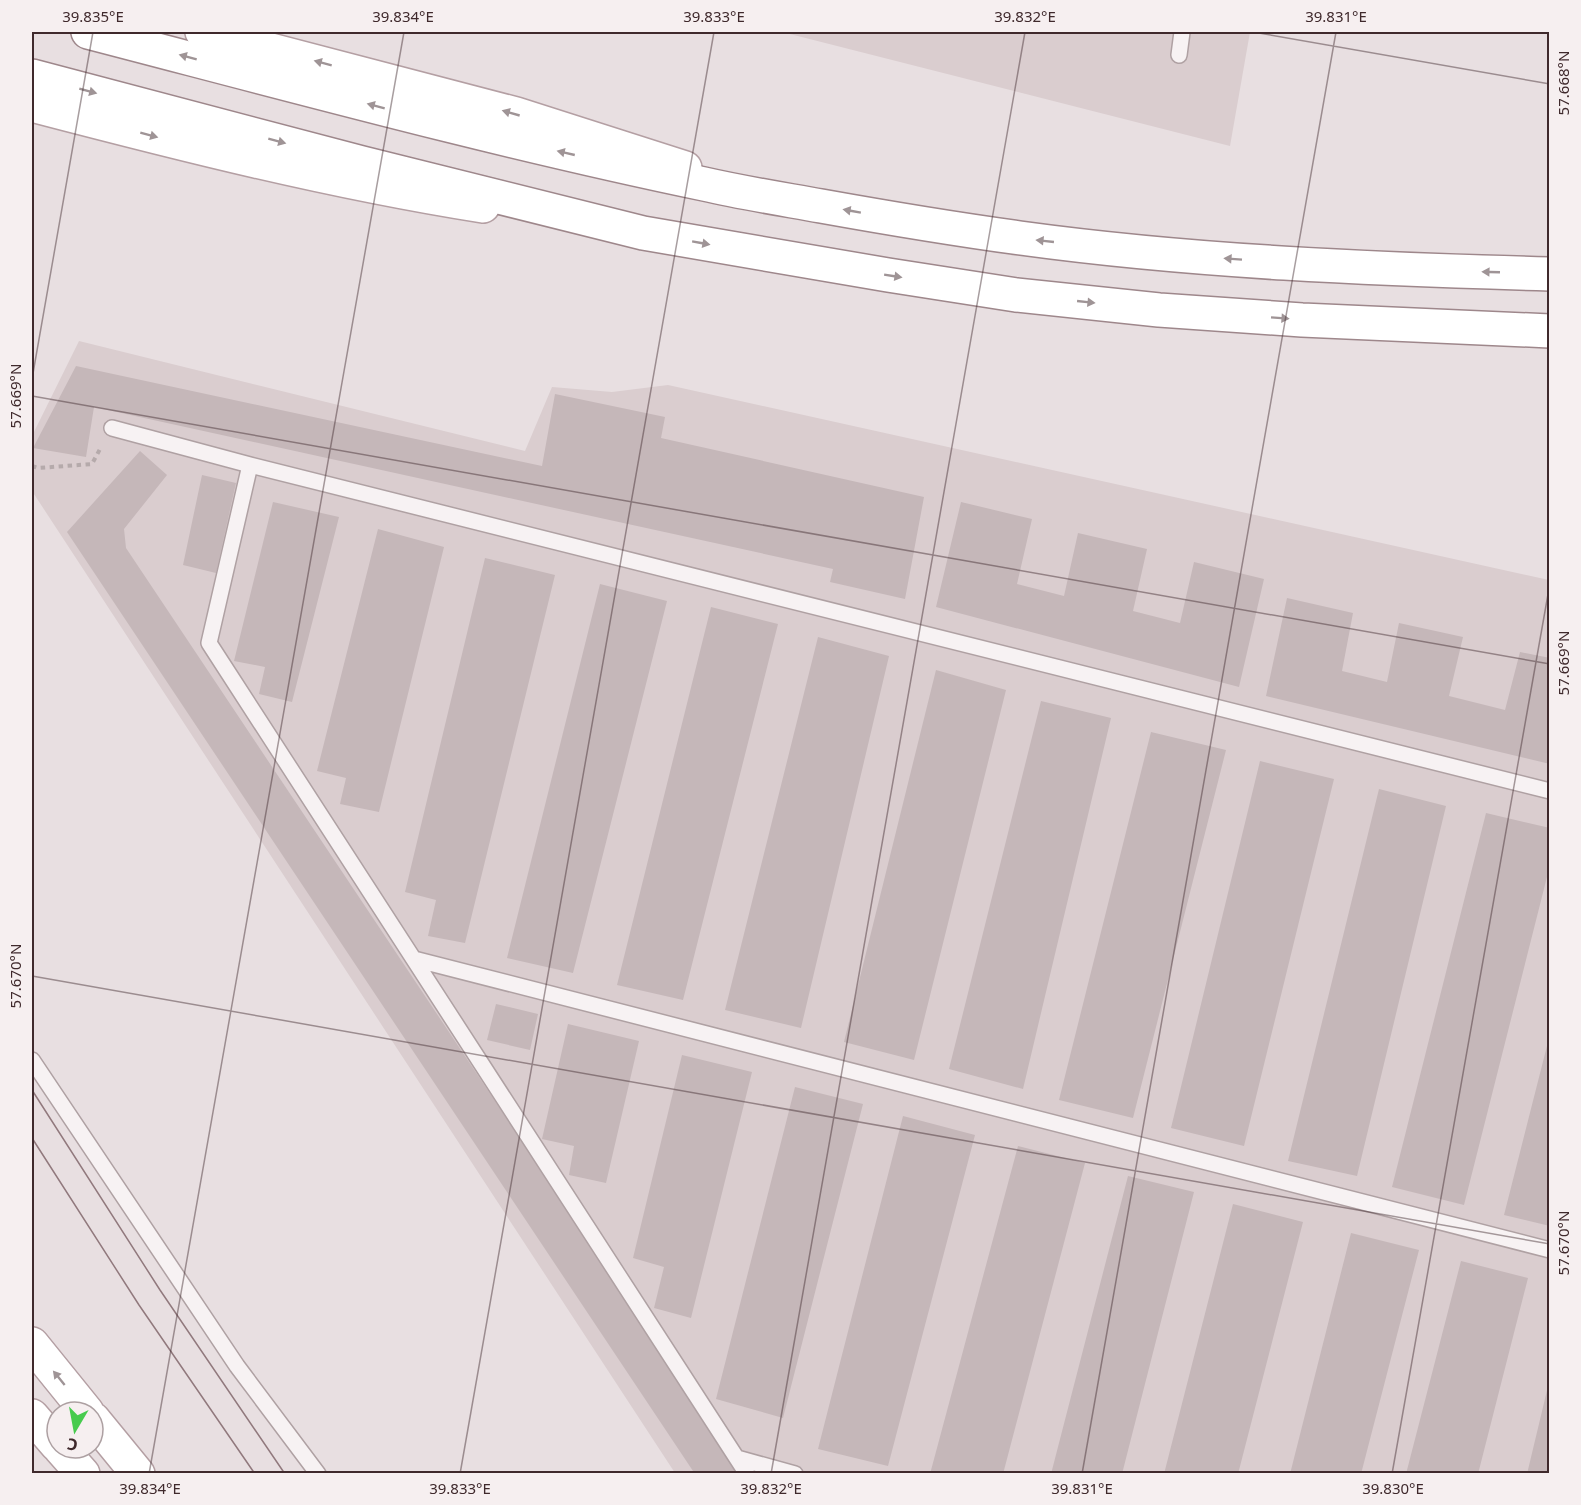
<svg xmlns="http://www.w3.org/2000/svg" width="1581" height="1505" viewBox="0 0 1581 1505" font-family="'Noto Sans',sans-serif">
  <rect width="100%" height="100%" fill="#e8dfe1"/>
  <path fill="#dacdcf" d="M782,32h468l-20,114z
    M79,341l446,110 27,-64 60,5 56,-7 881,195v893h-874l-643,-982v-55z"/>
  <path fill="#c5b7b9" d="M76,366l466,100 13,-72 110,23 -4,21 263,59 -19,102 -75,-17 3,-13 -739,-162 -8,50 -53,-9z
    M140,451l27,24 -43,54 2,19 618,926h-49l-628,-942z
    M202,475l34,8 -20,90 -33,-8z
    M273,502l66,15 -47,185 -33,-8 6,-27 -31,-6z
    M961,502l71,17 -15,65 47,12 14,-63 69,16 -14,62 47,12 14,-61 70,17 -25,108 -303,-80z
    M378,529l66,18 -65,265 -39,-8 6,-26 -29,-7z
    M485,558l70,17 -90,368 -37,-7 8,-36 -31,-8z
    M600,584l67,17 -94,372 -66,-15z
    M1287,598l66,15 -11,58 45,11 12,-59 64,14 -14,59 56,14 15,-58 30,6v106l-284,-68z
    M711,607l67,17 -95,376 -66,-15z
    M818,637l71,19 -88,372 -76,-18z
    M936,670l70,20 -92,370 -70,-18z
    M1041,701l70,17 -88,371 -74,-20z
    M1151,732l75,18 -93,368 -74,-18z
    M1260,761l74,18 -90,367 -73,-18z
    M1379,789l67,17 -89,370 -69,-15z
    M1486,813l64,15v37l-86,340 -72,-18z
    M496,1004l42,10 -8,36 -43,-10z
    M568,1024l71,17 -33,142 -37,-8 5,-29 -32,-7z
    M1549,1038h1v188l-46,-11z
    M682,1055l70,17 -61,246 -37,-10 10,-41 -31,-9z
    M795,1087l68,17 -80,314 -67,-19z
    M903,1116l72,19 -87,331 -70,-17z
    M1018,1146l67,17 -82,311h-73z
    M1128,1176l66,16 -72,282h-71z
    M1233,1204l70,18 -65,252h-74z
    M1351,1233l68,17 -58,224h-71z
    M1461,1261l67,17 -50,196h-72z
    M1549,1382l1,92h-23z"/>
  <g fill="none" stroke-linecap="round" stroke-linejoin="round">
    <defs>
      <path id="service" d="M1179,55l3,-23
        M112,428l138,37 1300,326
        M250,465l-41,178 538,831
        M414,959l1136,291
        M32,1060l205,306 81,108
        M737,1458l58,16"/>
      <path id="primary" d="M202,32l314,82 169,54
        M32,105c149,39 299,77 451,101
        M32,1344l55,68
        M32,1416l25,29
        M93,1419l45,55
        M60,1448l23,26"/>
      <path id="trunk" d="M88,32c204,53 409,109 616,152 39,9 78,15 117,22 67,12 133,23 199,32 176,24 353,31 530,36
        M32,76l330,87 281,70 245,42 128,20 143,15 143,10 248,11"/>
    </defs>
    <use href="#service" stroke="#afa1a3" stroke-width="18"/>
    <use href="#primary" stroke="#b49fa3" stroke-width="36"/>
    <use href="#trunk" stroke="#9e878b" stroke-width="36"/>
    <path stroke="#b5aaab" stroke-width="4" stroke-dasharray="4.5 4.5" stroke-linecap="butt" d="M32,466l6,2 54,-4 8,-15"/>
    <use href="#service" stroke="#f7f2f3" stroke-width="15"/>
    <use href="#primary" stroke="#fff" stroke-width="33"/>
    <use href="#trunk" stroke="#fff" stroke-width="33"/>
    <path stroke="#91797d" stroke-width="1.5" d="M32,1090l128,200 125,184
      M32,1138l107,167 116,169"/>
  </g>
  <defs><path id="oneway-solid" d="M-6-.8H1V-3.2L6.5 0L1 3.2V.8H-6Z" transform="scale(1.5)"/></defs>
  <g fill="#9f9496">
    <use href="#oneway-solid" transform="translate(188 57) rotate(-165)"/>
    <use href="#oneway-solid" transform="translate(323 63) rotate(-165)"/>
    <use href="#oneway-solid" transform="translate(88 91) rotate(15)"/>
    <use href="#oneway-solid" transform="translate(376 106) rotate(-165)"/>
    <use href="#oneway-solid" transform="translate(511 113) rotate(-164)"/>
    <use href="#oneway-solid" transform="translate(149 135) rotate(15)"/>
    <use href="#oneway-solid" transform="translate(277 141) rotate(15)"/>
    <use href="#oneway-solid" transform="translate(566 153) rotate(-167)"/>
    <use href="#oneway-solid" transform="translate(852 211) rotate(-170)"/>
    <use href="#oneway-solid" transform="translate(1045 241) rotate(-174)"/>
    <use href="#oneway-solid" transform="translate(701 243) rotate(10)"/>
    <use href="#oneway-solid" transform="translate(1233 259) rotate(-176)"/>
    <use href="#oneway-solid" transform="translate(1491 272) rotate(-178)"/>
    <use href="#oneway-solid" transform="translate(893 276) rotate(9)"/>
    <use href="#oneway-solid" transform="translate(1086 302) rotate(6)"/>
    <use href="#oneway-solid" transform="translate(1280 318) rotate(4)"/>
    <use href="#oneway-solid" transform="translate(59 1378) rotate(-129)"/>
  </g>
  <path fill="none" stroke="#3f292c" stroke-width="1.5" stroke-opacity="0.45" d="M1253,32l297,52M32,379l61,-347M32,396l1518,268M32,976l1518,268M149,1474l255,-1442M460,1474l254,-1442M771,1474l254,-1442M1082,1474l254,-1442M1392,1474l158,-891"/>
  <rect width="1581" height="1505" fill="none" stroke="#f6eff0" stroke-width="66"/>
  <g transform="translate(75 1430) rotate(190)"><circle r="28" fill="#f6eff0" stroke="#ada0a2" stroke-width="1.5"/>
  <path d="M0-4.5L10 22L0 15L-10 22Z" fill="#47cb4e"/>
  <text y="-9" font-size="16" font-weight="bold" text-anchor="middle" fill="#3f292c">С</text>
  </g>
  <rect x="33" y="33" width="1515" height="1439" fill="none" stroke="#3f292c" stroke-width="2"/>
  <g font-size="15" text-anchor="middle" fill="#3f292c">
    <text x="93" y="22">39.835°E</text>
    <text x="403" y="22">39.834°E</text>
    <text x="714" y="22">39.833°E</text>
    <text x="1025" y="22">39.832°E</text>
    <text x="1336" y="22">39.831°E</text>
    <text transform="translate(1564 83) rotate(-90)" y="5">57.668°N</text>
    <text transform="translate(16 396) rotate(-90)" y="5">57.669°N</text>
    <text transform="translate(1564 663) rotate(-90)" y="5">57.669°N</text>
    <text transform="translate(16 976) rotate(-90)" y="5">57.670°N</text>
    <text transform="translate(1564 1243) rotate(-90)" y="5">57.670°N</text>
    <text x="150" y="1494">39.834°E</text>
    <text x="460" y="1494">39.833°E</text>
    <text x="771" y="1494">39.832°E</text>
    <text x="1082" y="1494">39.831°E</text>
    <text x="1393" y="1494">39.830°E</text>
  </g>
</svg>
